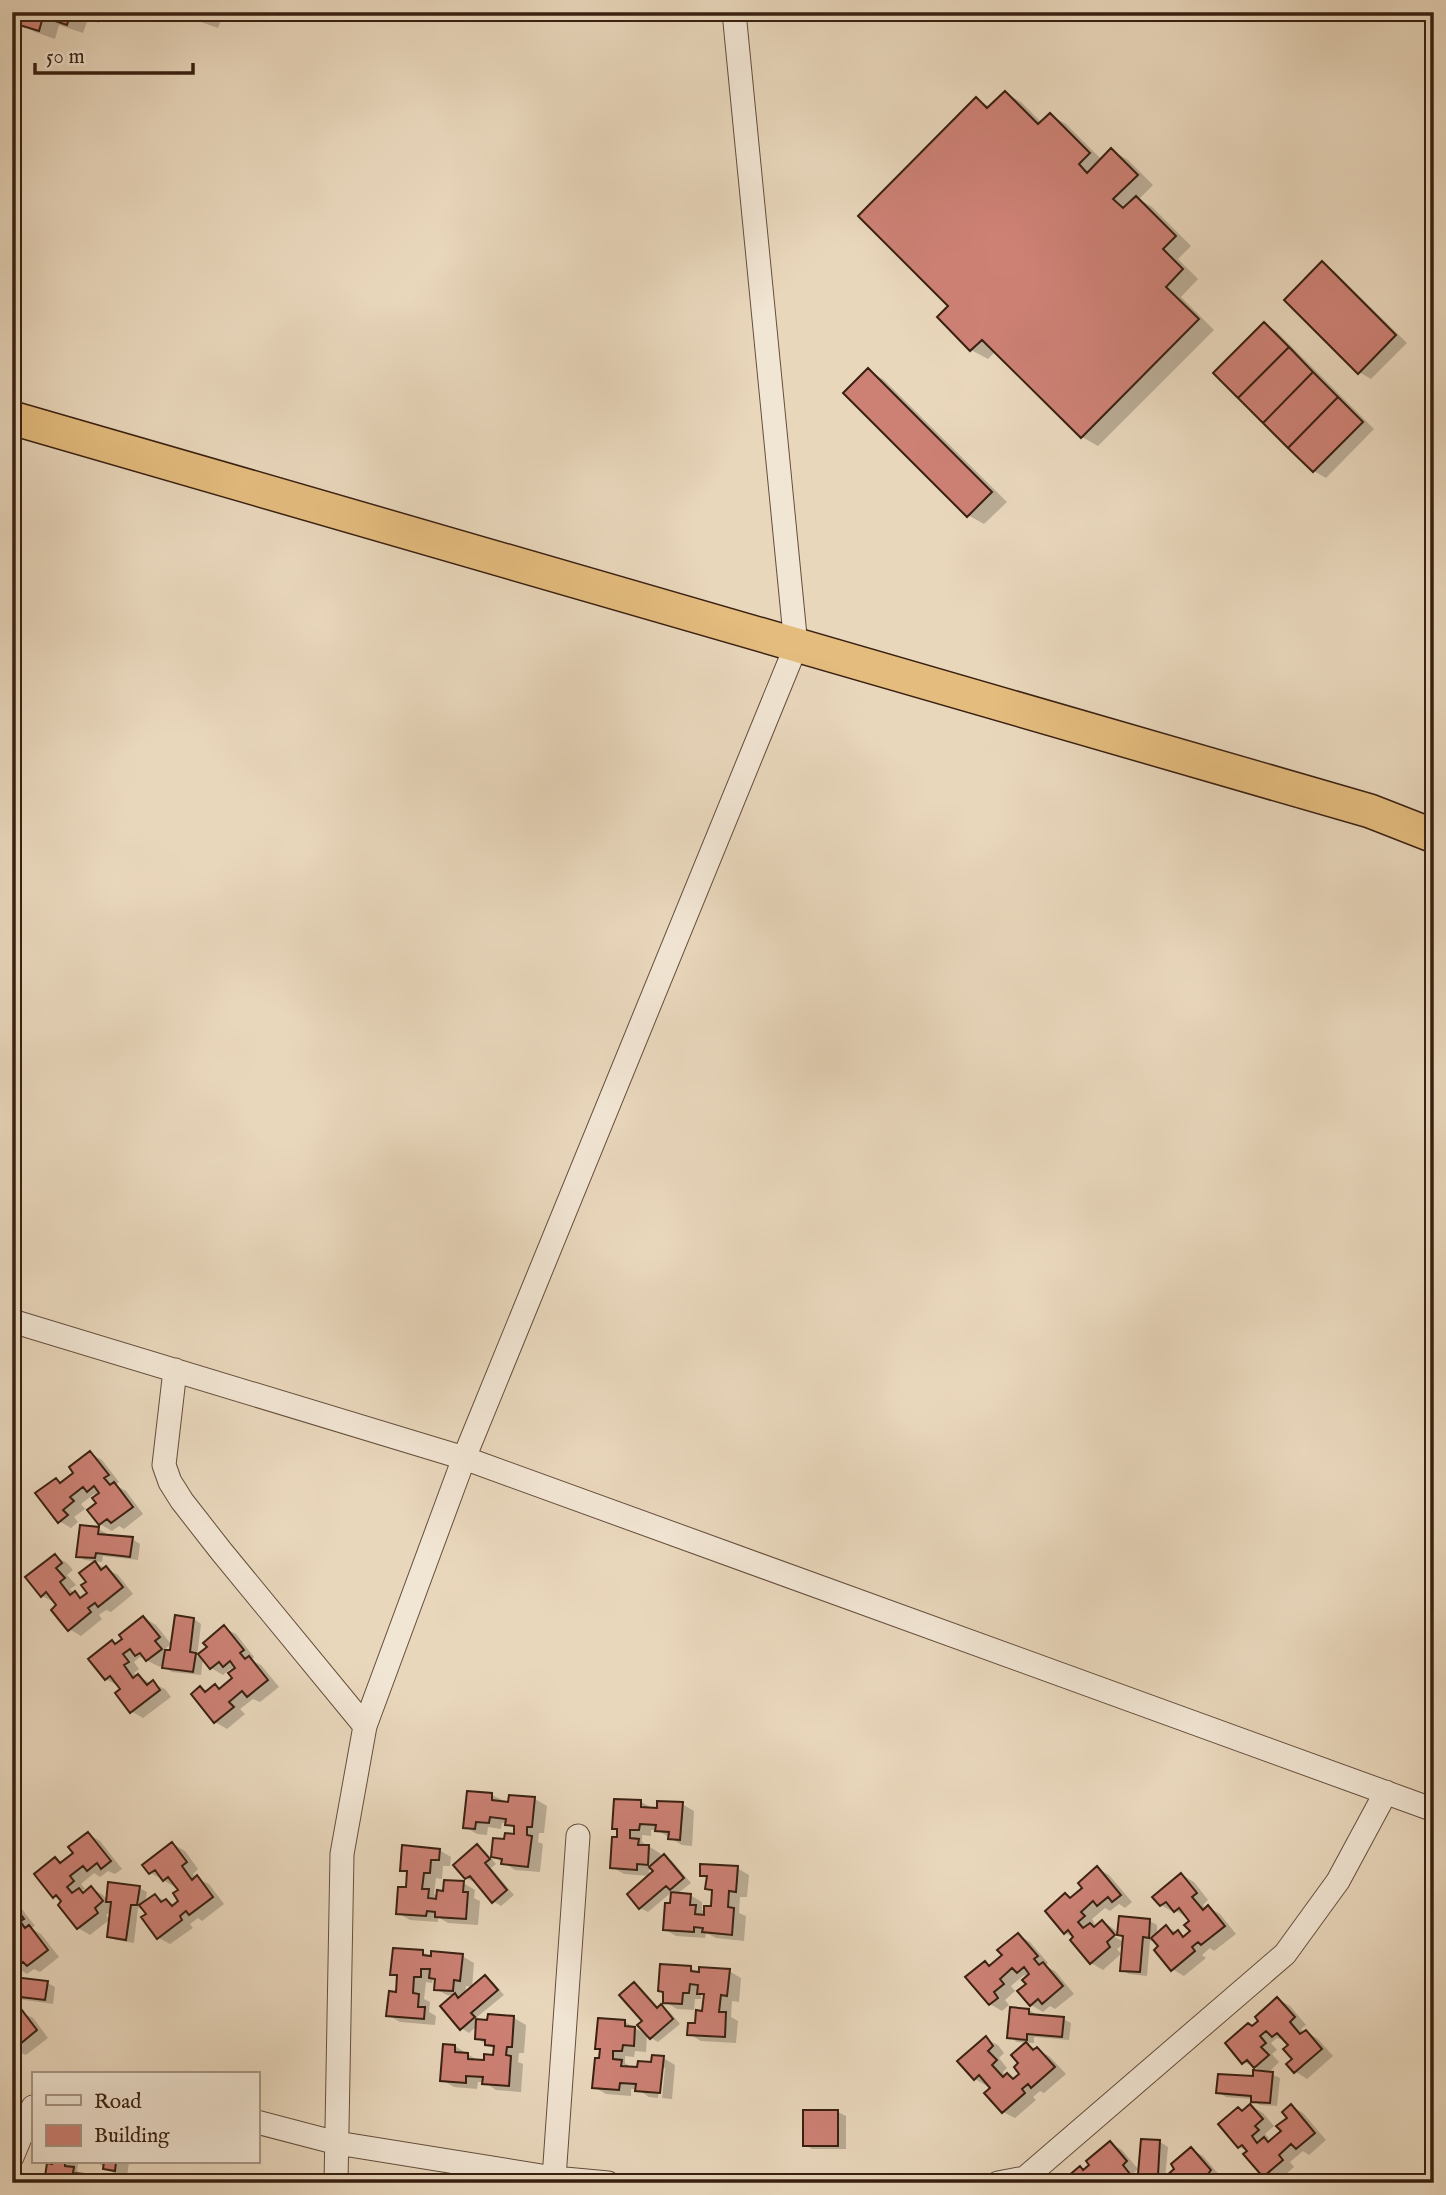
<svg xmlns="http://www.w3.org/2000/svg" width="1446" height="2195" viewBox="0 0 1446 2195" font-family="'IM FELL English',serif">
  <rect width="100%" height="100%" fill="#e9d7bc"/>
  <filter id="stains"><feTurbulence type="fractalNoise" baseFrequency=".00286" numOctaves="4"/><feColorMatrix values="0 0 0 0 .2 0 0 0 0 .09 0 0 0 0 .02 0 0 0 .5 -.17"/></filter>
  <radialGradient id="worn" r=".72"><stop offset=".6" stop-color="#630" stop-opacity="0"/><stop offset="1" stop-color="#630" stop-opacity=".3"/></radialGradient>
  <path fill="#0003" fill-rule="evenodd" d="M22,12h81l-4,11 -11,-4 -5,14 -24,-8 -4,14 -20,-7 -16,-9z
    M184,12h66l-3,9 -24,-7 -5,14 -20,-7z
    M1005,93l16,9 21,21 8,-8 16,9 36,36 9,-10 17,10 25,25 -14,14 13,8 39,39 -13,13 20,20 -17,18 33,33 -116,116 -16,-9 -86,-86 -8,8 -17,-9 -32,-33 11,-11 26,-207 14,8z
    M1322,264l12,7 73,72 -36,36 -12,-7z
    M1264,324l12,7 98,98 -48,49 -12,-7z
    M868,370l16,10 123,122 -23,22 -16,-9z
    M90,1453l12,7 17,22 -4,3 11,6 17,23 -19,15 -5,-3 -7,5 -12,-7 -2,-28 -4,-2 -13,10 4,5 -11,8 4,5 -7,6 -12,-7 -3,-41 6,3 13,-10z
    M98,1529l8,4v3l26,3 8,5 -2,16 -35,-4 -1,6 -17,-2 -7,-4z
    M55,1556l12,7 6,7 -6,5 9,10 -6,4 4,5 9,4 6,-5v-11l6,-19 23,12 15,19 -22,18 -5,-2 -7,5 3,4 -21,17 -12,-7 -14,-28 -1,1 -12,-6z
    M144,1618l12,7 15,19 -5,4 5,6 23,-35 7,5 -4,33 12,-10 15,-19 12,6 18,23 -3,3 10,5 18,22 -19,15 -7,-3 -13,10 5,5 -18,15 -12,-7 -15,-33 7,3 8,-6 6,3 13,-11v-7l-4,-2 -7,6 -12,-7 -8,-10 -2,17 -29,-3 -8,-5 1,-4 -5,4 -20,-10 -6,5 5,7 -5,4 4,4 27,12 6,8 -28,21 -12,-7 -8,-22 -17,-10 10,-34z
    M492,1795l17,8 1,-6 25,2 12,7 -3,27h-5l-1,9 5,2 -3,28 -25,-2 -22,-14 12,-15 10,-5 1,-7 -9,-6h-5l-1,6 -13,-2 -1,8 -10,-1 -12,-7z
    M641,1802l13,7 28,-5 12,7 -2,35 -10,-1 -25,-15h-6v6l-9,-1v7l19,12 -1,5 4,-3 8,5 19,22 -14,11 13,1 12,7v8l3,2 7,-4 1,-16 -6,-4 1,-9 -7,-4 36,-7 12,7 -2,22h-7l-1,16 7,3 -2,25 -28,-3 -10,-5 -1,5 -29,-2 -12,-7 8,-24 1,-14 -25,21 -8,-4 17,-38h-8v6l-25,-2 -12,-7 6,-28 1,-9 -5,-2z
    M88,1834l12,7 22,28 -7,5 -7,-3 -8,6 -6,-4 -13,11 4,5 -4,2 4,2 6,-5 12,7 5,5 31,-12 8,4 -2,11 10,-7 19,9 7,-4 -1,-11 -29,-17 22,-29 12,7 13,18 -5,5 3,4 13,6 15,20 -22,17 -4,-3 -8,6 3,4 -23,16 -11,-6 -15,-29 -6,-1 -4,35 -18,-3 -7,-4 3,-26 -6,5 3,5 -19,15 -12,-7 -15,-26 -9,-6 1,-36 7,3 13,-10z
    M477,1847l8,4 11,13 -5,4 23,27 -13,11 -8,-5 -17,-20 -2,1 -8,-4z
    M439,1850l12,7 -1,9h-7l-1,13 -6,-1 -2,16 4,3 25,-14 12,7 -1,8 6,3 -2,24 -30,-2 -10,-6v5l-28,-2 -12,-7 9,-24 2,-15 -7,-4z
    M1097,1868l12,7 23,27 -7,6 -6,-4 -9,7 -5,-3 -13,11 3,5 -5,5 2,2 11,-9 11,7 5,6 31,-14 7,4v10l9,-8 20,10 7,-5 -1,-11 -17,-11 -2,2 -12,-7 21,-30 12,7 14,18 -5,5 3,4 2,-2 12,7 16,20 -22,17 -4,-3 -8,7 4,3 -22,18 -12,-7 -16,-28h-6l-3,35 -18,-2 -7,-4 2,-26 -7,5 4,5 -18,16 -12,-7 -16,-25 -10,-5 1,-38 6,4 13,-11zM1108,1929l17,10v4l-18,-11z
    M12,1900l6,4 17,22 -4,2 10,6 18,23 -19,15 -6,-3 -7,5 -11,-7 -4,-28z
    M1018,1935l12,7 18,21 -3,3 10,5 19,23 -19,15 -5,-3 -7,6 -12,-7 -4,-28 -3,-2 -13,11 4,5 -10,9 4,5 -7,6 -12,-7 -5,-41 6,3 13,-11z
    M422,1952l11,6 29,-2 12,7 -2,24 -6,-1 -1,8 21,-17 7,5 11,13 -27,22 4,4 33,-3 12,7 -2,28h-5l-1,9 5,2 -2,28 -25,-2 -12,-8h-6l-1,7 -23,-2 -12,-7 13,-34 25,16 15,-6v-7l-19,-11 1,-12 -8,7 -8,-5 -7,-32 -7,-1 -11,-6v-9l-3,-2 -1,5 -6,-1 -2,17 6,3 -1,10 7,4 -1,9 -35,-3 -12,-7 10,-21 1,-17 -7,-3z
    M690,1968l11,6 28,-3 12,7 -2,24 -7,-1 -1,16 7,4 -2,22 -35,-2 -12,-7 15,-22 1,-16 -4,-2v5h-6l-1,11 -17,-1 -12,-7v-8l-6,-4z
    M12,1973l9,4v2l26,4 8,4 -2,17 -35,-5 -1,6h-5z
    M634,1984l7,4 18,20 2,-1 8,4 11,13 -22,18 -7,-4z
    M1278,1999l12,7 16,19 -5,4 3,4 2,-1 12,7 15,17 -26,23 -11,-7 -7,-8 5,-4 -4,-14 -3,-5 -10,-3 -6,5 6,7 -5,4 7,8 -11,11 12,5 -3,28 -17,-1 -7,-4v-2l-27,-2 -8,-5 48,-19 -22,-11 9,-34z
    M12,2008l21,10 15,20 -22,17 -5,-2 -7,6 3,4 -5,3z
    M1029,2010l8,5 26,4 8,4 -2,17 -35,-3v6l-17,-1 -8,-5z
    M625,2022l22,13 -1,17 -11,-1 -1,6 -9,-1v7l9,6 19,-5 10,-6 12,7 -3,34 -10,-1 3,-30h-4l-3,30 -9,-1 -12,-8h-6v7l-25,-2 -12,-7 8,-36 -5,-3z
    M986,2039l12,6 6,8 -5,5 8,10 -4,4 3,4 10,3 6,-5 4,-30 23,12 17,18 -22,19 -4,-2 -7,6 3,3 -21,18 -12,-6 -14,-28 -2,2 -12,-7z
    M1251,2106l12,7 11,13 -9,8 4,4 -3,3 4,1 13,-11 8,-25 12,7 23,27 -17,15 -6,-4 -13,11 4,5 -18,16 -12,-7 -15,-24 -10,-5v-38l5,3z
    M838,2112l8,4v33h-34l-7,-4z
    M1143,2141l17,1 8,5 -3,32 6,4h-109l22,-12 26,-28 12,7 16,19 -4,4 6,2z
    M1191,2149l12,7 19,22 -2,2 4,3h-50z
    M54,2162h33l-1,2 -8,-1 -1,8 18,12h-49z
    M96,2162h33l-2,15 -10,-2z"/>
  <path fill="#cd8175" stroke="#392011" stroke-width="2" d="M20,12h51l-4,13 -24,-8 -4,14 -23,-7z
    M180,12h24l-2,8z
    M1005,91l33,33 12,-11 40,40 -11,11 8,9 24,-25 27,27 -25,24 10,9 13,-12 40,40 -13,13 20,20 -17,18 33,32 -118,119 -99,-98 -12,11 -33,-34 11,-11 -90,-90 118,-119 11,11z
    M1322,261l74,74 -38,39 -74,-74z
    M1264,322l25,25 -51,51 -25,-25z
    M1289,347l24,25 -50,51 -25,-25z
    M868,368l124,124 -25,25 -124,-124z
    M1313,372l25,25 -50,51 -25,-25z
    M1338,397l25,25 -50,50 -25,-24z
    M90,1451l19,24 -5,3 6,7 4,-3 19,25 -22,16 -4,-4 -8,6 -12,-15 9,-7 -4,-5 7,-5 -5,-7 -7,6 -4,-5 -13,10 4,4 -11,9 5,5 -10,8 -23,-30 21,-15 4,5 13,-10 -4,-6z
    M80,1525l19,2 -1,7 35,3 -3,20 -34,-4 -1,5 -19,-1z
    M55,1554l7,9 -6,5 9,10 -5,4 10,13 5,-4 5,7 7,-5 -6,-8 5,-3 -7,-9 16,-12 6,9 5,-4 17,21 -25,20 -3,-4 -7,5 3,4 -23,19 -17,-21 5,-5 -10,-13 -5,5 -16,-20z
    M175,1615l19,3 -4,34 6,1 -3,19 -31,-4 3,-18h5z
    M143,1616l17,21 -5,4 7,8 -16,12 -6,-8 -5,3 -5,-7 -7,5 6,8 -5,3 9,13 5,-4 9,11 6,-5 7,10 -30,23 -15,-20 5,-4 -10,-13 -5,4 -17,-21 24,-19 3,4 7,-5 -3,-4z
    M224,1625l20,25 -4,3 5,6 4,-3 19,24 -21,17 -5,-6 -13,11 5,5 -20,16 -23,-29 9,-8 5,6 10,-8 4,5 13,-11 -4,-5 7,-5 -5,-7 -7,6 -4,-5 -9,7 -12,-15 9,-7 -4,-4z
    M467,1791l25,2v7l16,2 1,-7 26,2 -3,30h-5v8l5,1 -4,31 -27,-3 1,-5 -11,-2 2,-19 11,1 1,-6 9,1v-8l-9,-1 1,-6 -16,-2 -1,6 -13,-1 -1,7 -12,-1z
    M614,1799l27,1v7l16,1v-7l26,1 -3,38 -12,-1 1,-7 -14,-1 1,-6 -16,-1 -1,6h-9v8l9,1 -1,6h11l-1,20 -11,-1v6l-27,-2 2,-31h5v-8h-5z
    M88,1832l23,29 -10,8 -4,-6 -10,8 -4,-5 -13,10 4,5 -7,6 5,6 7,-5 4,5 8,-7 12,15 -8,7 3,5 -21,16 -19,-24 3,-4 -5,-6 -3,3 -19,-24 21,-17 5,6 13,-10 -5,-6z
    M172,1842l15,20 -5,4 10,14 5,-5 16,22 -24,18 -3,-4 -6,5 2,4 -25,19 -16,-22 5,-3 -7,-9 16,-11 6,8 5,-3 6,7 6,-5 -5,-8 5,-3 -10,-13 -5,4 -8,-11 -6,4 -7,-9z
    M477,1844l13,15 -5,4 22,27 -15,13 -22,-27 -5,3 -12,-14z
    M402,1845l38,4 -1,11h-8l-1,13h-6l-2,16h7l-1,9 8,1 1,-9 6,1 1,-11 20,1 -1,11h5l-2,27 -31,-2v-5l-8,-1 -1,5 -30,-2 2,-27h8l1,-16h-7z
    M664,1854l20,24 -14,12 -4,-4 -27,23 -12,-15 26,-23 -4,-4z
    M700,1864l38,2 -2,26 -7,-1 -1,16 6,1 -2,27 -30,-3 1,-4 -9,-1v5l-31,-2 2,-27h5l1,-11 20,2 -1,11h6l-1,9 9,1v-9h7l1,-16 -7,-1 2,-13h-7z
    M1097,1866l24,29 -9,7 -4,-5 -11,9 -4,-5 -12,11 4,4 -7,6 5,6 7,-5 4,4 8,-7 13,15 -8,7 3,5 -20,17 -20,-24 3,-3 -5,-7 -4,4 -19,-23 20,-18 5,5 12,-10 -4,-5z
    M1181,1873l16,20 -5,4 11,13 5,-5 17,21 -24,19 -3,-3 -6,5 3,4 -24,20 -17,-21 4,-4 -7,-8 15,-13 7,9 5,-4 5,7 7,-6 -6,-6 5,-4 -10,-13 -5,4 -8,-10 -6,4 -8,-9z
    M108,1882l32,4 -3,19h-6l-5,35 -19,-3 4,-35h-5z
    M12,1903l12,16 -4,2 5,7 4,-3 19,25 -21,16 -4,-4 -9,7 -2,-3v-28l3,-2 -3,-3z
    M1119,1916l31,3 -1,19 -6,-1 -3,35 -20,-1 3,-35 -6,-1z
    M1018,1933l20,23 -4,3 5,6 4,-3 20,24 -21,18 -4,-5 -8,7 -13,-15 9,-7 -4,-4 7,-6 -5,-7 -7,6 -5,-5 -12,11 4,5 -10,8 4,6 -9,7 -24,-28 20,-16 4,5 13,-11 -5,-5z
    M393,1948l30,2v5l8,1v-5l32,3 -3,27 -6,-1 -1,11 -19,-1 1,-11 -6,-1 1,-9h-9v8h-7l-1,16 6,1 -1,13h7l-1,12 -38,-3 3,-25 7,1 1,-17h-7z
    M660,1964l31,2v5l8,1v-5l31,2 -3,27 -6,-1 -2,17h7l-1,25 -38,-2 1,-12h7l1,-13 6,1 2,-17h-7l1,-9 -8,-1 -1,9h-6l-1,11 -19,-1v-11l-5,-1z
    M12,1971h2l-1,6 35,4 -3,19 -33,-4z
    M485,1975l13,15 -27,23 4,4 -15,13 -20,-24 15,-13 3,5z
    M634,1982l23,26 4,-4 12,15 -23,20 -13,-14 5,-4 -23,-26z
    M1277,1997l18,20 -5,5 10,12 6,-4 16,19 -28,24 -8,-9 6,-5 -9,-10 5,-4 -11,-12 -5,4 -6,-6 -6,5 6,7 -5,4 8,8 -15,13 -7,-8 -5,4 -17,-21 23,-20 4,3 6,-5 -3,-4z
    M1010,2007l19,2v5l35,3 -2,20 -35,-3v6l-20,-2z
    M12,2008l4,5 5,-4 16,21 -24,20z
    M488,2014l26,2 -2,31h-5l-1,8 5,1 -2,30 -27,-2 1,-7 -17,-1v7l-26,-2 3,-37 12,1v7l13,1v6l16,1v-6l9,1 1,-9 -9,-1v-5l-10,-1 1,-20 11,1z
    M598,2018l27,2v6l10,1 -1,19 -11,-1 -1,6h-9v8l9,1 -1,6 16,1 1,-6 13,1 1,-7 12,1 -4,37 -25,-2 1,-7 -16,-1 -1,7 -27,-2 3,-30h4l1,-9h-5z
    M986,2036l7,10 -5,5 9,9 -5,5 11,12 4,-4 6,6 6,-5 -5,-7 4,-4 -7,-8 15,-13 7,8 4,-3 18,20 -24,21 -3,-4 -6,5 3,4 -23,20 -18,-20 6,-5 -11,-13 -5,5 -17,-19z
    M1253,2070l20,2 -3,31 -19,-1v-6l-35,-3 2,-19 35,2z
    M1250,2104l13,15 -8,7 4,4 -7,6 5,7 7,-6 4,5 13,-11 -5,-5 11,-8 -5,-6 9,-8 24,29 -19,16 -5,-5 -12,11 4,5 -20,17 -20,-23 4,-3 -5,-6 -4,3 -20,-24 20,-17 4,4z
    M803,2110h35v36h-35z
    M1141,2139l19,1 -2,35 6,1 -1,7h-32l1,-9h6z
    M1110,2141l17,20 -4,4 7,9 -11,9h-7l-4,-5 -5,4 -5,-7 -7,5 2,3h-33l20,-17 3,4 6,-5 -3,-4z
    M1191,2147l20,23 -3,4 5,6 4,-3 5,6h-50l-6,-7 8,-7 -3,-5z
    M52,2162h13v4l9,1 -1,6 11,1 -2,9h-38l3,-20 5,1z
    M99,2162h17l-1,9 -12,-2 1,-7z"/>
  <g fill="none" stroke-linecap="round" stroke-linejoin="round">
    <defs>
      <path id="minor" d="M12,1321l452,137 970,352
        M175,1370l-11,95 6,17 12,19 39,50 144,175
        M257,2122l80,21 217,35 54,5
        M12,2157l21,-50
        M554,2178l24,-342
        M336,2183l6,-329 23,-128 99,-268 332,-812 -62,-634
        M998,2183l27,-5 260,-224 53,-73 48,-89"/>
      <path id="highway" d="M12,418l1358,393 64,25"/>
    </defs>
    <use href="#minor" stroke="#654e3c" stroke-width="25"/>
    <use href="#highway" stroke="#392011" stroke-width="36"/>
    <use href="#minor" stroke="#f1e5d3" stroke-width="23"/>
    <use href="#highway" stroke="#e4bc7e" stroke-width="33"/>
  </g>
  <rect width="1446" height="2195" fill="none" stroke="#e9d7bc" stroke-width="42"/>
  <rect x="14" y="14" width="1418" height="2167" fill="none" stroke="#392011" stroke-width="3.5"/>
  <rect x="21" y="21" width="1404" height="2153" fill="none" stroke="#392011" stroke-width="2"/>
  <rect x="32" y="2072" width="228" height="91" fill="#f1e5d3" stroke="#a79685" stroke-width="2"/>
  <rect x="46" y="2095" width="35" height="10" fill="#f1e5d3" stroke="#a79685" stroke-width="2"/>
  <text x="94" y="2108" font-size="21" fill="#392011">Road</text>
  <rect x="46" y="2125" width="35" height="21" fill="#cd8175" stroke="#a79685" stroke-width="2"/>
  <text x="94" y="2142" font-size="21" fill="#392011">Building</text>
  <path d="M35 63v10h158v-10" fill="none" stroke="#392011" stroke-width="3.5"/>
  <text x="46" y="63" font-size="21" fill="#392011" stroke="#f1e5d3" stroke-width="5" paint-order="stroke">50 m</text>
  <rect width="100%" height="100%" filter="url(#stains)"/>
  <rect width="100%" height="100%" fill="url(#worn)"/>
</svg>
